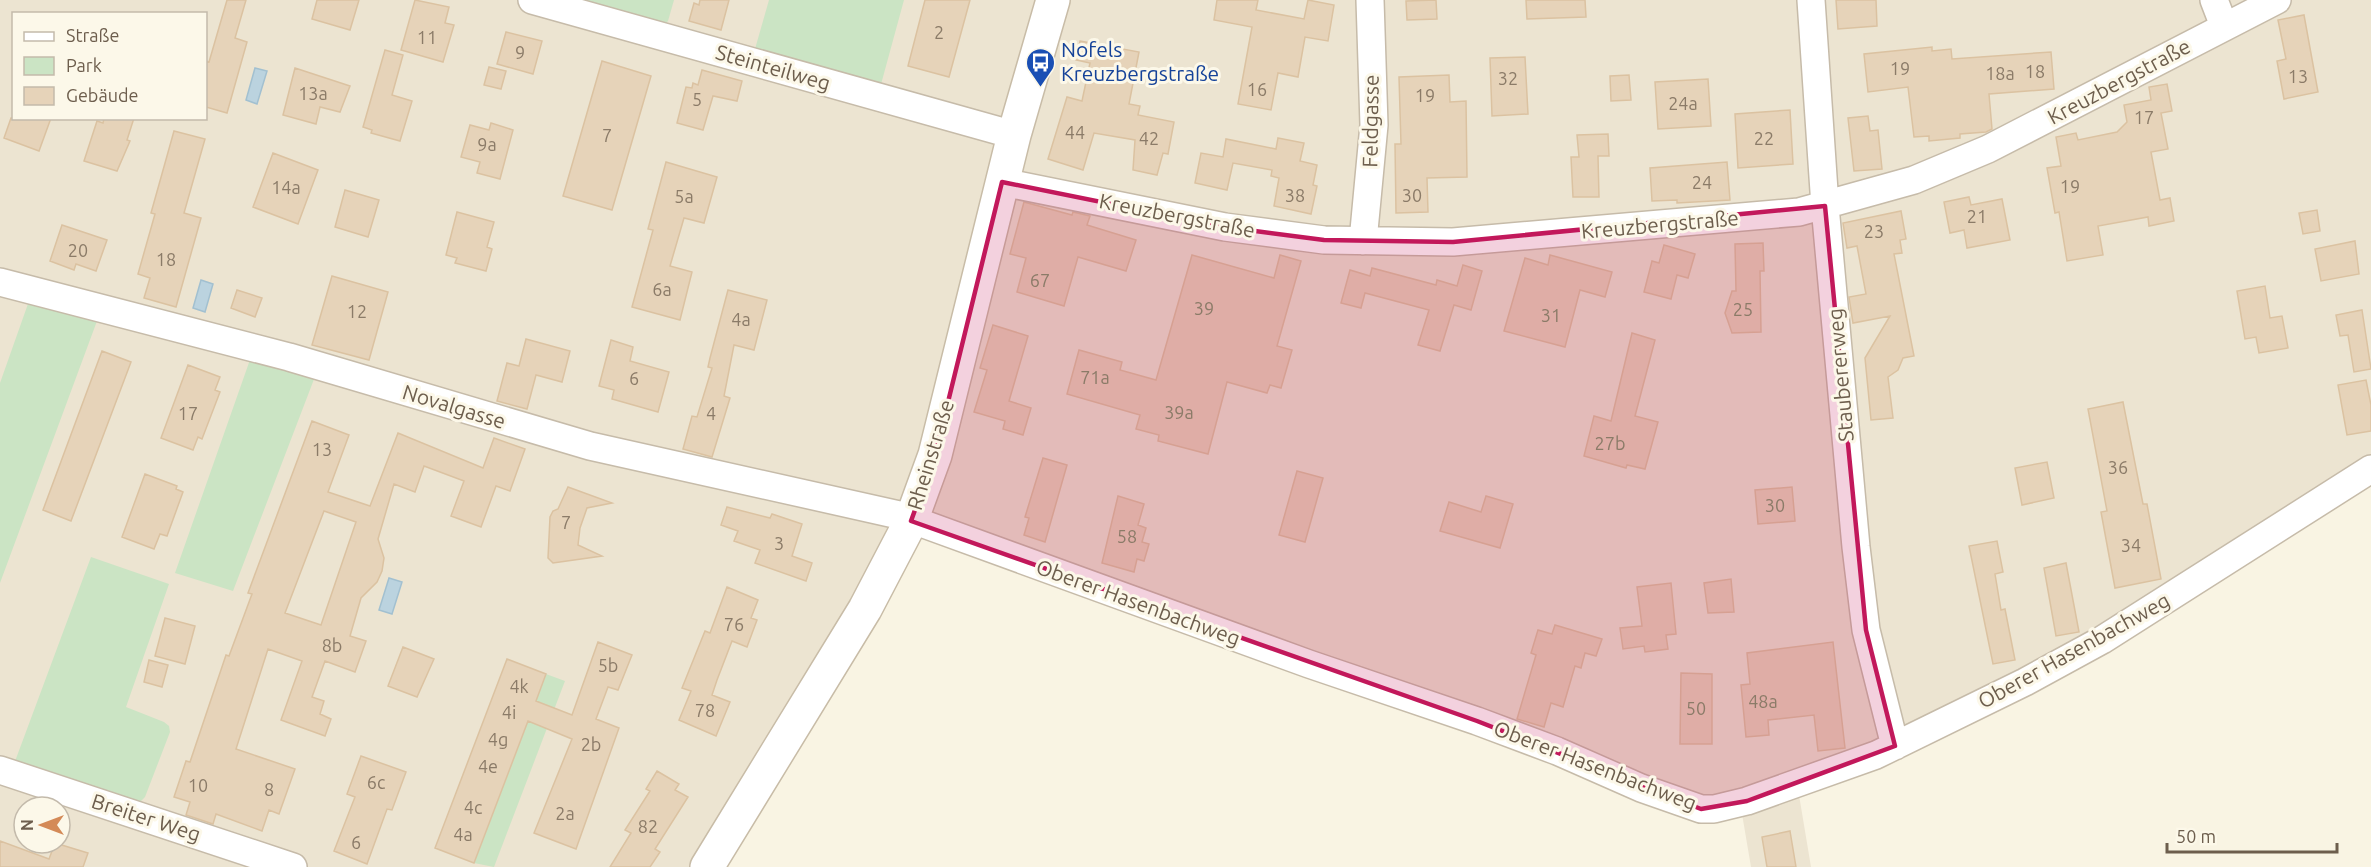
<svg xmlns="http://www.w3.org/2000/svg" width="2371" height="867" viewBox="0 0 2371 867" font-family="Ubuntu,sans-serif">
  <rect width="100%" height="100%" fill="#f9f4e3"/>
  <path fill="#ece4d1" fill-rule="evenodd" d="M0,0h2371v469l-184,117 -390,197 14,84h-60l-10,-59 -829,-287 -205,346h-707zM14,14h192v104h-192zM24,807h36v36h-36z"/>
  <path fill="#cbe4c4" d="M586,0h88l-6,21 -5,5 -79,-18z
    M769,0h135l-24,88 -127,-32z
    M29,301l68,20 -97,262v-200z
    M252,354l64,20 -83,217 -58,-18z
    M91,557l78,27 -43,123 38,15 5,4 1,6 -25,65 -10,10 -121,-43z
    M546,674l19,7 -71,186 -20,-4z"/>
  <path fill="#bbd3df" stroke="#a2c0d0" stroke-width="1.5" d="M255,68l12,3 -10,33 -11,-4z
    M201,280l12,4 -8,28 -12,-4z
    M389,578l13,4 -10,32 -13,-4z"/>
  <path fill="#e6d3b9" stroke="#dbc2a1" stroke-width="1.5" fill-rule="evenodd" d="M227,0h19l-11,38 12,4 -20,71 -21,-6v-46l3,1z
    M317,0h42l-9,30 -38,-11z
    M415,0l34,7 -4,16 9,2 -11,37 -42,-12z
    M700,0h29l-8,30 -32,-9 5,-18 5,2z
    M925,0h45l-21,77 -41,-11z
    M1217,0h41l-2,10 48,9 4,-19 26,5 -6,36 -23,-4 -7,40 -20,-4 -7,37 -33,-6 14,-77 -38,-7z
    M1436,0l1,19 -30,1 -1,-19z
    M1526,0h59l1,17 -59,2z
    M1836,0h40l1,26 -39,3z
    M2304,15l14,77 -34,7 -7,-38 9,-2 -8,-39z
    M506,32l36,9 -9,33 -36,-10z
    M1080,41l59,11 -10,52 11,2 -2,9 36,7 -6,32 -5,-1 -6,22 -24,-5 2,-30 -41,-7 -11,37 -35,-11 19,-62 15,4 8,-38 -14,-3z
    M1932,47v4l19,-2 1,10 99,-7 3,37 -65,5 3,35 -6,3 -26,2v4l-31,3v-5l-15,1 -6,-50 -40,5 -4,-38z
    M385,50l18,5 -11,40 20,6 -12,40 -29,-8 1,-3 -9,-3z
    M1525,57l3,57 -36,2 -2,-58z
    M602,61l49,15 -39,134 -49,-14z
    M489,67l17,4 -5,18 -17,-4z
    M295,68l55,18 -10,26 -20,-5 -4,17 -33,-9z
    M702,70l40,11 -5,20 -24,-5 -10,34 -26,-7 9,-36 6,1 1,-5 5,2z
    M1449,75l1,27 16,-1 1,76 -40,1 1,34 -32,1 -1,-69h6l-2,-67z
    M1629,75l2,25 -20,1 -1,-25z
    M1708,79l3,47 -53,3 -3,-47z
    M2167,84l5,27 -11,2 7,36 -17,3 9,48 10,-2 4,23 -25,5 -1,-9 -50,9 5,29 -36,6 -8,-49 -4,1 -8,-45 14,-2 -5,-29 20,-4 2,7 39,-8 10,-10 -3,-17 27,-5 -2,-13z
    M1790,110l3,54 -55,4 -3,-54z
    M1868,116l2,15 8,-1 4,39 -28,2 -6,-53z
    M11,118h40l-12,33 -35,-13z
    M104,118h30l-7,22 3,1 -13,30 -33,-10 13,-40 6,2z
    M491,123l22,7 -13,49 -23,-6 3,-11 -19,-5 9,-32 19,5z
    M174,131l31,8 -21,74 17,5 -25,89 -32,-9 6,-20 -12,-4 17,-60 -4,-1z
    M1608,134l1,22h-11l1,41h-26l-2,-40h8l-2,-22z
    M1278,138l26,5 -4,18 17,4 -4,20 4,1 -6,28 -37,-8 5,-28 -8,-2 1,-6 -39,-7 -6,27 -32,-7 6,-30 22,4 3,-18 50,10z
    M273,153l45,17 -20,54 -45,-17z
    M666,162l51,15 -13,46 -20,-5 -14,48 22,6 -12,48 -48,-13 21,-77 -5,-1z
    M1727,162l3,38 -53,3v-3l-25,1 -2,-33z
    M345,190l34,10 -11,37 -33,-10z
    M1969,197l2,8 31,-6 8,41 -43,8 -3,-18 -14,3 -6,-31z
    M1024,202l48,13 1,-3 17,4 -3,9 49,15 -10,31 -48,-14 -14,49 -47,-14 9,-34 -16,-4z
    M2317,210l3,21 -17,3 -4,-21z
    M1901,211l5,28 -6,1 2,13 -8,1 20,102 -11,2 -5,12 -10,7 5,41 -22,2 -6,-62 25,-42 -37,7 -4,-26 17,-3 -9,-48 -10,2 -4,-25z
    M457,212l37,10 -7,25 5,2 -6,22 -31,-8 2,-5 -11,-3z
    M62,225l45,15 -11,31 -20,-7 -2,6 -24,-9z
    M2355,241l4,33 -38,7 -6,-32z
    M1763,243l1,28h-4l1,61 -29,1 -7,-20 7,-22h4l-1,-47z
    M1664,245l31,9 -7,24 -11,-3 -6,24 -27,-7 8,-31 7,2z
    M1192,255l82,23 6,-23 21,6 -24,85 15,4 -11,38 -11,-3 -3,8 -40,-11 -19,72 -50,-13 1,-6 -23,-6 4,-14 -73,-21 12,-44 43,12 -2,8 36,10z
    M1550,255l62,17 -7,25 -25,-7 -15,57 -61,-16 21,-73 23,7z
    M1463,265l19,6 -11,39 -17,-5 -14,46 -22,-6 11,-35 -64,-17 -4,15 -20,-5 9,-33 20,6 2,-8 64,17 1,-5 20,6z
    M332,276l56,16 -19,68 -57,-15z
    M2265,286l5,32 12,-2 6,32 -29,5 -3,-16 -11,2 -8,-48z
    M237,290l25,8 -7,19 -24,-9z
    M728,290l39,10 -13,50 -20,-5 -10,51 6,2 -18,59 -29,-8 9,-33 5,1 15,-49 -4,-1 2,-9z
    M2362,310l9,59 -17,3 -6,-37 -8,1 -4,-21z
    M993,325l35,11 -19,65 22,7 -8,27 -20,-6 2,-8 -31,-9 13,-42 -7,-2z
    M1632,333l23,7 -20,76 23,6 -13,47 -18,-4 -1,3 -42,-12 10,-40 17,5z
    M526,339l44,12 -8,31 -26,-7 -9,34 -30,-8 10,-38 12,3z
    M611,340l22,7 -3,14 39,11 -11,40 -46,-13 2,-9 -15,-4z
    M102,351l29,11 -60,159 -28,-11z
    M188,365l32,12 -5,13 5,2 -18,47 -4,-2 -5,13 -32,-12z
    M2366,380l5,25v26l-24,4 -9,-50z
    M2123,402l20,102h4l14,75 -46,9 -14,-76 6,-1 -19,-102z
    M312,421l37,14 -21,57 42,14 28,-73 85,35 11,-30 31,11 -15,42 -14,-5 -15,41 -30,-11 13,-35 -40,-15 -9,26 -21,-8 -16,55 6,19 -2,13 -5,11 -16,16 -11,38 16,5 -11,31 -30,-11 -13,36 12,4 -4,13 11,5 -6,17 -44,-16 21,-59 -34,-12 -32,100 59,20 -16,45 -10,-4 -7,21 -46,-17 -3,10 -27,-9 4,-13 -16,-5 12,-36 4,1 36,-107 3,1 23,-62 -4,-1zM324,511l32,11 -35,103 -36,-12z
    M1043,458l24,7 -22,77 -21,-7 5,-17 -4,-1z
    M2047,462l7,36 -32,7 -7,-37z
    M1297,471l26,7 -18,64 -26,-7z
    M145,474l32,12 -1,3 7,3 -16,44 -7,-2 -6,15 -32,-12z
    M568,487l44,16 -25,5 -7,20 -2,17 24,11 -49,7 -5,-5 2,-41 3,-6 5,-2z
    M1792,487l3,34 -37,3 -3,-34z
    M1118,496l26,8 -6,21 8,3 -4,14 7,2 -5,17 -7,-2 -3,13 -32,-9z
    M1486,496l27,8 -13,44 -60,-17 9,-29 32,10z
    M727,507l43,11 2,-4 30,10 -10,32 20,7 -6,18 -51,-18 5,-13 -26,-9 4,-10 -17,-6z
    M1997,541l6,31 -8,2 6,36 4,-1 10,51 -22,4 -24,-118z
    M2066,563l13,69 -23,4 -12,-68z
    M1731,579l3,33 -26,1 -4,-30z
    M1671,583l5,51 -10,1 2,14 -23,3 -1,-6 -21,3 -3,-21 22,-2 -5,-39z
    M727,587l31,13 -7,18 6,2 -10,27 -15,-6 -15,39 -5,15 18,7 -14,34 -37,-16 12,-29 -9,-3 23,-57 5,2z
    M165,618l30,8 -10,38 -30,-8z
    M1555,625l47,14 -6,17 -11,-3 -4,15 -6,-2 -12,41 -12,-4 -7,24 -27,-8 19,-64 -5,-2 7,-23 14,4z
    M598,642l34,13 -14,35 -10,-3 -12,32 23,9 -43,121 -42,-16 38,-94 -44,-18 -54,142 -39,-15 72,-189 39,15 -10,27 36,14z
    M1833,642l12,106 -27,3 -4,-36 -46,5 1,15 -23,2 -5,-52 9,-1 -3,-31z
    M403,647l31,12 -17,38 -29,-11z
    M149,660l19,5 -6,22 -18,-5z
    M1681,673l31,1v70h-32z
    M361,756l45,16 -14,38 -5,-1 -20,55 -33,-13 21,-54 -8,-3z
    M657,771l22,13 -4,6 13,7 -33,52 5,3 -10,15h-40l21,-34 -6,-3 25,-39 -4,-2z
    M1790,831l6,36h-29l-5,-30z
    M0,841l49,18 6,-16 33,10 -5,14h-83z"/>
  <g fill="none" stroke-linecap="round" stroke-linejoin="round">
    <defs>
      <path id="minor" d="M532,0l482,135
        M1811,0l14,206 31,341 10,83 29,116
        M2214,0l10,26
        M1002,182l223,45 99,13 129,2 346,-30 115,-32 74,-31 289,-149
        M1363,241l11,-116 -4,-125
        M0,282l289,75 301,89 309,69 410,149 168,57 80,30 84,37 60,21h13l33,-8 129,-46 149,-73 77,-42 269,-171
        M0,770l293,97"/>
      <path id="secondary" d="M707,867l158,-258 46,-88 24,-66 79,-320 39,-135"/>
    </defs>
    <use href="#minor" stroke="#c6bba9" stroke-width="30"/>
    <use href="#secondary" stroke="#c8bca7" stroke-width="36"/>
    <use href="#minor" stroke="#fff" stroke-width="27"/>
    <use href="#secondary" stroke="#fff" stroke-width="33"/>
  </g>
  <path fill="#c2185b" fill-opacity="0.2" stroke="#c2185b" stroke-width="4.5" stroke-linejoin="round" d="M1002,182l223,45 99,13 129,2 372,-36 41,424 29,116 -148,55 -46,8 -224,-88 -566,-200 24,-66z"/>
  <defs>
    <symbol id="bus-pin" viewBox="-11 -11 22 30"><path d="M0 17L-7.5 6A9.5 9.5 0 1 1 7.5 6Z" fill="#1a4fb4" stroke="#fcf8e9"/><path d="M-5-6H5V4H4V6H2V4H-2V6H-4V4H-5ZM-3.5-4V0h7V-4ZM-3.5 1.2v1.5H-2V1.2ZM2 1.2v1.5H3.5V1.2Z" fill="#fff"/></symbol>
  </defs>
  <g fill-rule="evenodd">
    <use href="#bus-pin" x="1024" y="46" width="33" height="45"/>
  </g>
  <g text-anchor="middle" stroke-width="6" stroke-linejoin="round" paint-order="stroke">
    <g font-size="18" fill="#8b7b68">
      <text x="939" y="39">2</text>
      <text x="427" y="44">11</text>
      <text x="520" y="59">9</text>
      <text x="1900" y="75">19</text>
      <text x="2035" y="78">18</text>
      <text x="2000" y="80">18a</text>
      <text x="2298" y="83">13</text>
      <text x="1508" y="85">32</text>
      <text x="1257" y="96">16</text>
      <text x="313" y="100">13a</text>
      <text x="1425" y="102">19</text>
      <text x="697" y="106">5</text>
      <text x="1683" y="110">24a</text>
      <text x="2144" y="124">17</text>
      <text x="1075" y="139">44</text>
      <text x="607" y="142">7</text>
      <text x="1149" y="145">42</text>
      <text x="1764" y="145">22</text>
      <text x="487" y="151">9a</text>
      <text x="1702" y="189">24</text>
      <text x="2070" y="193">19</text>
      <text x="286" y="194">14a</text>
      <text x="1295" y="202">38</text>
      <text x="1412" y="202">30</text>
      <text x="684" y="203">5a</text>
      <text x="1977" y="223">21</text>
      <text x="1874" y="238">23</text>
      <text x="78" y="257">20</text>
      <text x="166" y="266">18</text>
      <text x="1040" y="287">67</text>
      <text x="662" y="296">6a</text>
      <text x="1204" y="315">39</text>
      <text x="1743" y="316">25</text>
      <text x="357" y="318">12</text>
      <text x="1551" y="322">31</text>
      <text x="741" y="326">4a</text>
      <text x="1095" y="384">71a</text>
      <text x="634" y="385">6</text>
      <text x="1179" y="419">39a</text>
      <text x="188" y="420">17</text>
      <text x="711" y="420">4</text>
      <text x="1610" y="450">27b</text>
      <text x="322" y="456">13</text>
      <text x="2118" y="474">36</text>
      <text x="1775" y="512">30</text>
      <text x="566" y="529">7</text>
      <text x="1127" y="543">58</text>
      <text x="779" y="550">3</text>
      <text x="2131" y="552">34</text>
      <text x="734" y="631">76</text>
      <text x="332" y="652">8b</text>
      <text x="608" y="672">5b</text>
      <text x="519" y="693">4k</text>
      <text x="1763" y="708">48a</text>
      <text x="1696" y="715">50</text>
      <text x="705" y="717">78</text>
      <text x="509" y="719">4i</text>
      <text x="498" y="746">4g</text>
      <text x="591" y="751">2b</text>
      <text x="488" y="773">4e</text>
      <text x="376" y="789">6c</text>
      <text x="198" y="792">10</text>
      <text x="269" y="796">8</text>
      <text x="473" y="814">4c</text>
      <text x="565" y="820">2a</text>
      <text x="648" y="833">82</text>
      <text x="463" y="841">4a</text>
      <text x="356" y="849">6</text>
    </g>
    <g font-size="21" fill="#164399" stroke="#fcf8e9" text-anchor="start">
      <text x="1061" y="57">Nofels<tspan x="1061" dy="24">Kreuzbergstraße</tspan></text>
    </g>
    <g font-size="21" fill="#6d5e4d" stroke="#fcf8e9">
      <text transform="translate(773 68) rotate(16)" y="7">Steinteilweg</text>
      <text transform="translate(2119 82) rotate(-28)" y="7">Kreuzbergstraße</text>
      <text transform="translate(1371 121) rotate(-89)" y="7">Feldgasse</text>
      <text transform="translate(1177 216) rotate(11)" y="7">Kreuzbergstraße</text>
      <text transform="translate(1660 225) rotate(-5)" y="7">Kreuzbergstraße</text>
      <text transform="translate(1841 375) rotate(-95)" y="7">Staubererweg</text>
      <text transform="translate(454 407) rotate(17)" y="7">Novalgasse</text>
      <text transform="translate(931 455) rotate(-73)" y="7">Rheinstraße</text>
      <text transform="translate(1138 603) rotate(20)" y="7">Oberer Hasenbachweg</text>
      <text transform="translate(2074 651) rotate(-29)" y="7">Oberer Hasenbachweg</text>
      <text transform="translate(1595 766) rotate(21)" y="7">Oberer Hasenbachweg</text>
      <text transform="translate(146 818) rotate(18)" y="7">Breiter Weg</text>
    </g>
  </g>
  <rect x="12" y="12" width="195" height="108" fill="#fcf8e9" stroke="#c3baab" stroke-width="1.5"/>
  <rect x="24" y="32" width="30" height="9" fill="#ffffff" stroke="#c3baab" stroke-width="1.5"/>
  <text x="66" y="42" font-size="18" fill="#6d5e4d">Straße</text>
  <rect x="24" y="57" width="30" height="18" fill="#cbe4c4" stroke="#c3baab" stroke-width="1.5"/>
  <text x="66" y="72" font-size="18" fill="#6d5e4d">Park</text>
  <rect x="24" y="87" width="30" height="18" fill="#e6d3b9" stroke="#c3baab" stroke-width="1.5"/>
  <text x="66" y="102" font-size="18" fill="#6d5e4d">Gebäude</text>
  <g transform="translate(42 825) rotate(270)"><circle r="28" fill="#fcf8e9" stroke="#c3baab" stroke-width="1.5"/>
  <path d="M0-4.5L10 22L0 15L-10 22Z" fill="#d48a57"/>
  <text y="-9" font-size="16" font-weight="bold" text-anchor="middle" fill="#6d5e4d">N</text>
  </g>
  <path d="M2167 843v9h170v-9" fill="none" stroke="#6d5e4d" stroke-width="3"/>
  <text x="2176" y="843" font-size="18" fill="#6d5e4d" stroke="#fcf8e9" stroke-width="4.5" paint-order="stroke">50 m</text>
</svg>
